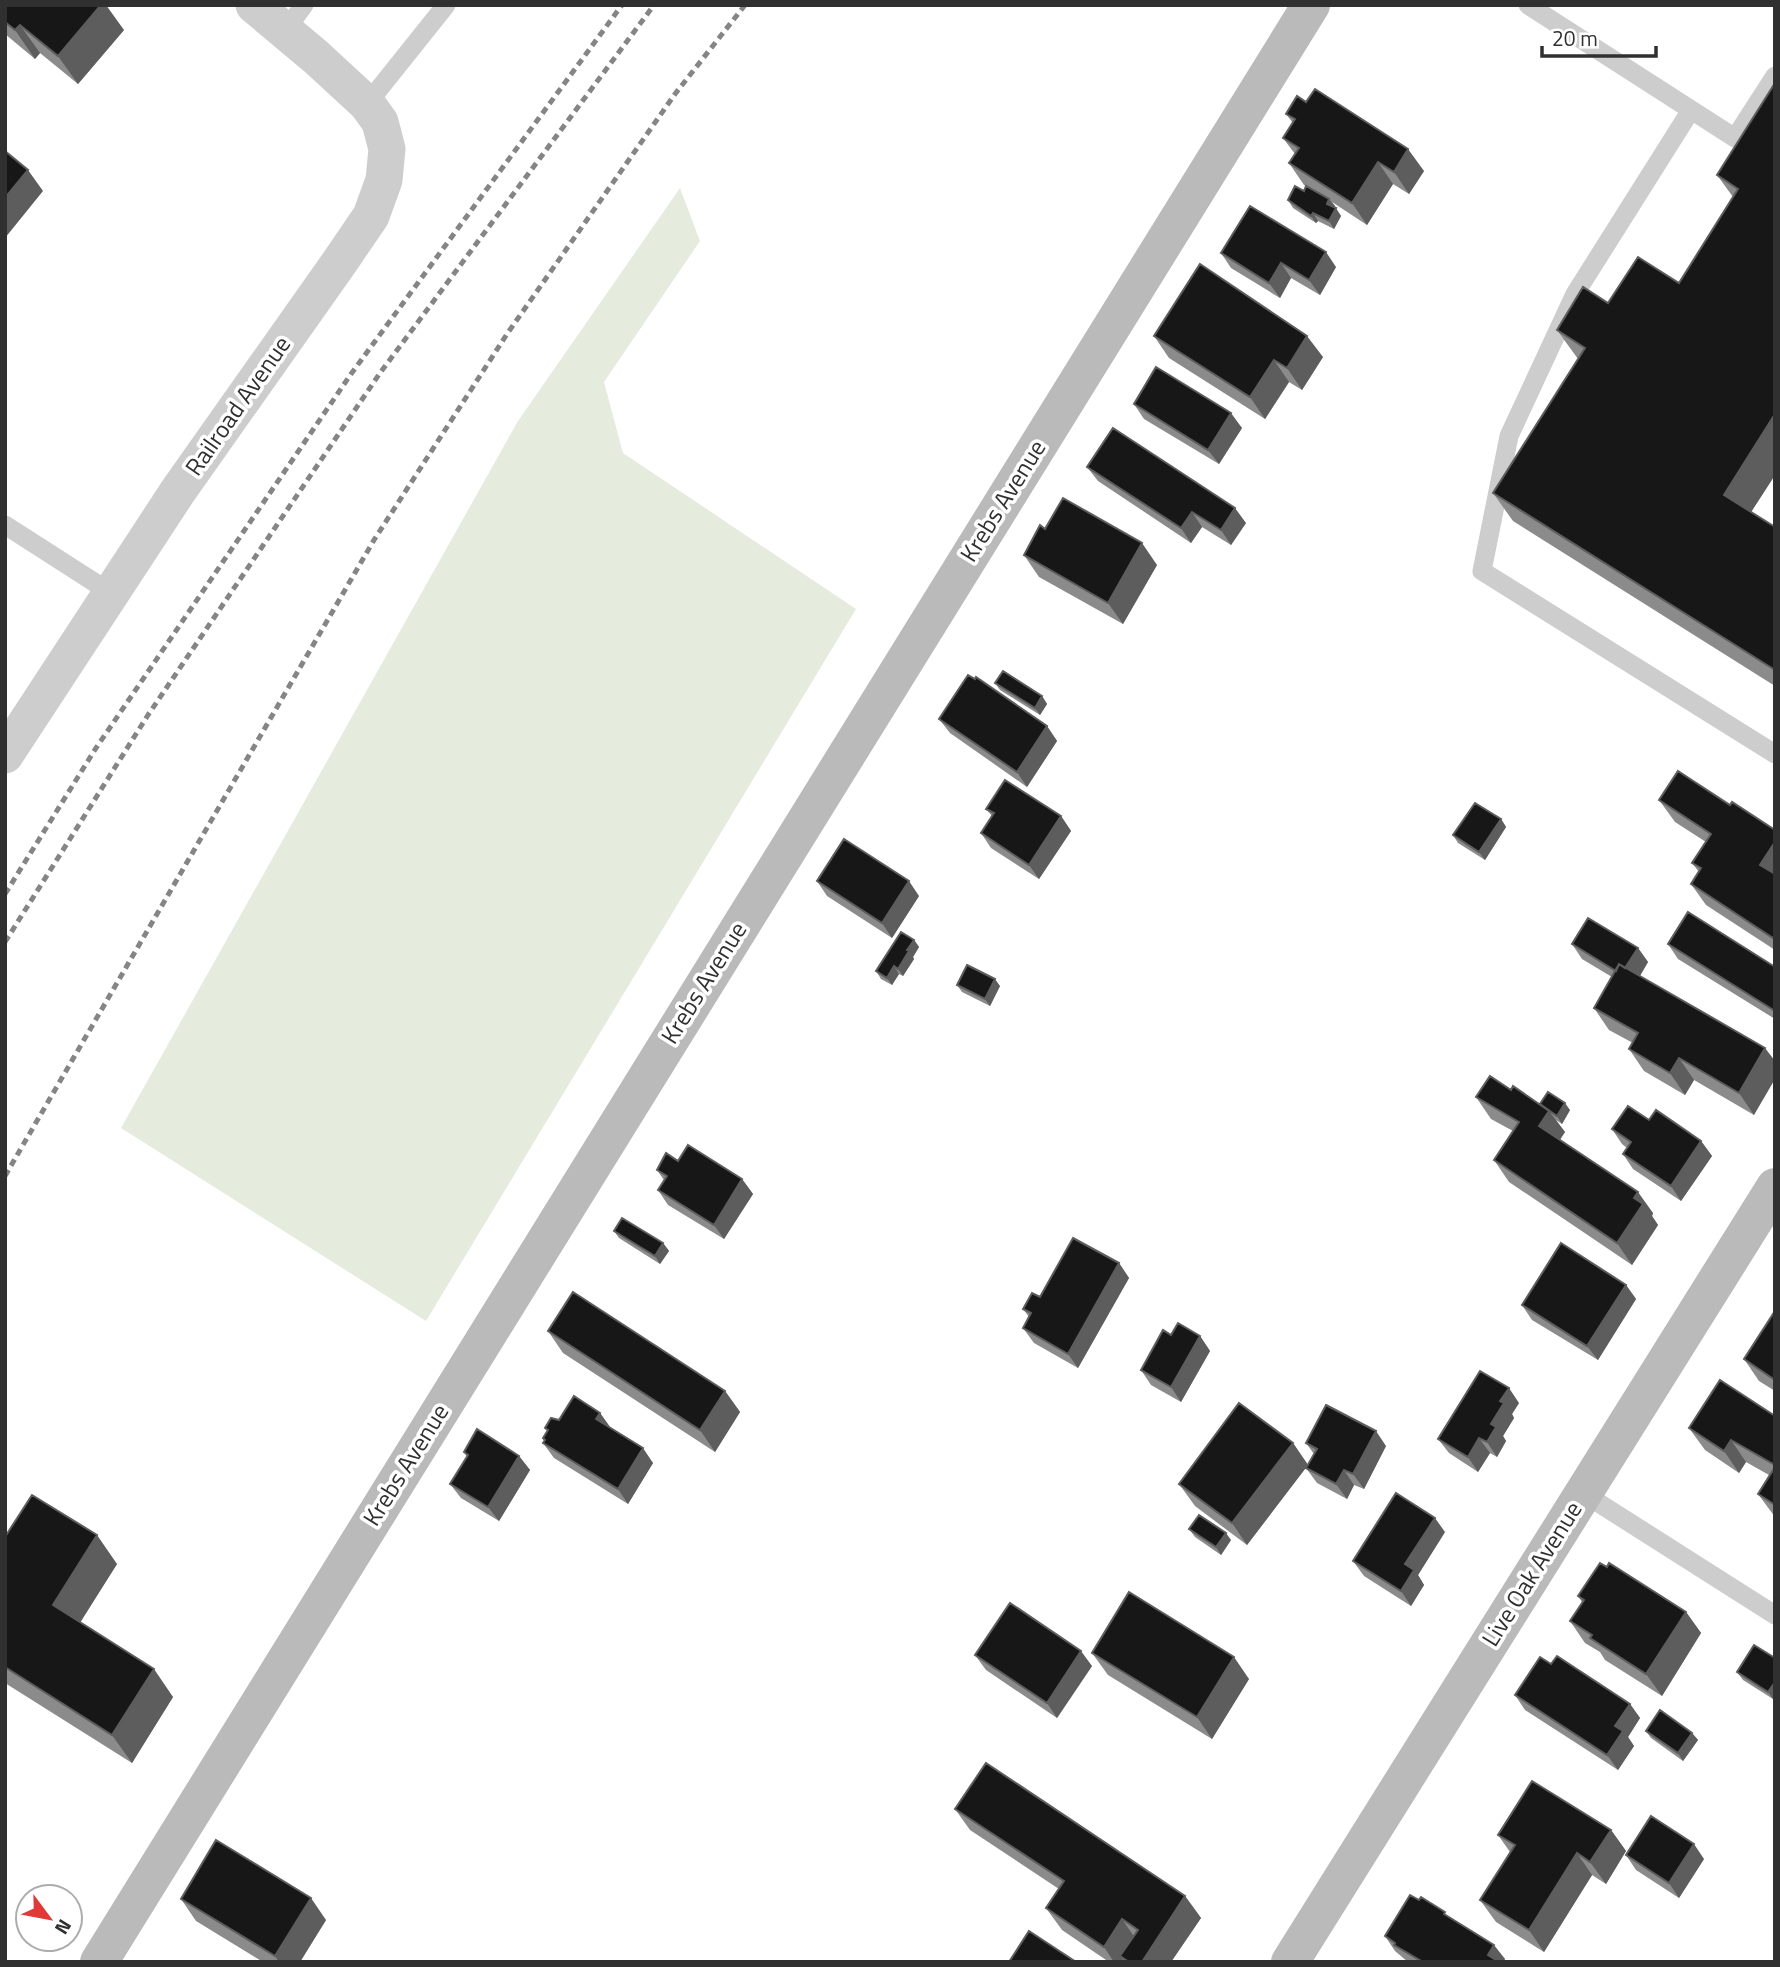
<svg xmlns="http://www.w3.org/2000/svg" width="1780" height="1967" viewBox="0 0 1780 1967" font-family="'Titillium Web',sans-serif">
  <rect width="100%" height="100%" fill="#fff"/>
  <path fill="#e5ecde" d="M680,188l20,53 -96,141 19,71 233,156 -430,712 -305,-193 397,-707z"/>
  <g fill="none" stroke-linecap="round" stroke-linejoin="round">
    <path stroke="#cdcdcd" stroke-width="19" d="M1528,5l207,133 40,-62
      M285,31l19,-26
      M367,104l79,-99
      M1691,110l-116,184 -66,142 -27,135 293,183
      M5,525l106,68
      M1583,1493l192,122"/>
    <path stroke="#cdcdcd" stroke-width="37" d="M5,755l173,-264 163,-231 30,-44 13,-36 3,-31 -7,-27 -13,-18 -51,-47 -62,-52"/>
    <path stroke="#bababa" stroke-width="38" d="M99,1962l1212,-1957
      M1290,1962l485,-775"/>
    <path stroke="#858585" stroke-width="5" stroke-dasharray="7 5" stroke-linecap="butt" d="M5,894l91,-146 255,-374 271,-369
      M5,942l143,-227 232,-342 274,-368
      M5,1176l369,-636 133,-206 168,-240 70,-89"/>
  </g>
  <path fill="#8b8b8b" d="M5,5l119,25 -46,54 -38,-31 -5,6 -30,-25z
    M1775,83v392l-24,37 24,15v159l-262,-165 -20,-28 85,-134 -21,-29 51,-27 71,-20 54,-86 -16,-22z
    M1306,102l118,69 -15,23 -16,-10 -26,41 -35,-23 3,4 -1,1 7,9 -7,13 -16,-8 -2,2 -23,-15 -5,-8 20,-13 -4,-2 -15,-22 6,-9 -12,-16 10,-15 -7,-9z
    M1221,253l115,14 -16,28 -29,-17 -11,20 -49,-30z
    M1154,336l169,21 -21,33 -13,-8 -24,37 -96,-61z
    M1134,404l108,24 -23,36 -75,-45z
    M1087,467l159,56 -15,22 -29,-18 -11,16 -93,-62z
    M1045,529l112,36 -34,59 -84,-47 -15,-22z
    M995,683l47,13 5,8 -7,11 -40,-25z
    M939,719l108,7 10,15 -30,46 -77,-54z
    M1659,800l71,5 45,25v120l-69,-45 -15,-21 8,-12 -7,-9 14,-21 -31,-20z
    M986,809l75,7 10,15 -32,48 -48,-31 -10,-15 11,-17z
    M1501,819l5,8 -21,33 -27,-17 -5,-8z
    M817,881l102,15 -27,42 -65,-42z
    M914,940l5,7 -6,10 1,2 -11,17 -4,-2 -7,11 -11,-6 -5,-8z
    M1572,944l66,4 10,14 -8,14 125,72 -11,67 -60,-35 -9,15 -41,-24 -15,-22 4,-6 -24,-13 -15,-22 18,-31 -30,-18z
    M1668,944l107,23v52l-97,-60z
    M957,985l43,1 -10,20 -28,-14z
    M1511,1090l29,14 30,6 -8,14 -6,-4 9,12 -5,8 93,73 -1,3 6,9 -26,40 -123,-83 -15,-22 19,-29 -22,-12 -15,-22z
    M1649,1120l52,21 11,15 -31,45 -48,-32 -10,-15 4,-6 -5,-4 -10,-15z
    M678,1161l64,18 11,15 -29,45 -56,-34 -10,-15 6,-10 -7,-10z
    M614,1231l49,12 6,8 -9,13 -41,-26z
    M1119,1263l10,15 -51,90 -44,-25 -11,-15 6,-11 -6,-8 17,-12z
    M1626,1285l10,14 -38,61 -66,-40 -10,-15z
    M1775,1311v80l-16,-10 -15,-22z
    M548,1331l177,60 15,21 -25,40 -152,-99z
    M1171,1335l29,1 10,15 -29,51 -30,-17 -10,-15z
    M1519,1403l-7,11 2,4 -11,18 3,5 -9,16 -7,-4 -12,19 -29,-19 -11,-14z
    M600,1413l10,14 43,36 -25,41 -74,-46 -11,-15 2,-2 -2,-3 4,-7 -2,-3 14,-8z
    M1775,1416v101l-17,-23 11,-19 -23,-13 -7,11 -34,-23 -16,-22z
    M1293,1443l15,22 -61,80 -52,-39 -16,-22z
    M1306,1443l80,3 -22,43 -10,-4 -7,14 -30,-16 -11,-15 8,-14z
    M464,1452l55,4 11,14 -31,51 -38,-23 -11,-14 17,-27z
    M1189,1529l42,11 -10,15 -26,-18z
    M1445,1532l-27,43 6,10 -13,21 -47,-30 -11,-15z
    M5,1537l112,27 -37,58 93,75 -41,66 -127,-80z
    M1578,1596l108,16 15,21 -39,63 -57,-36 -5,-8 -15,-9 -15,-22 12,-19z
    M1092,1653l157,26 -37,60 -104,-64z
    M975,1655l117,11 -35,52 -71,-48z
    M1775,1658l-2,41 -30,-19 -6,-8z
    M1551,1664l79,40 10,14 -12,19 6,9 -16,24 -93,-60 -10,-15z
    M1646,1731l46,2 6,7 -15,21 -32,-23z
    M955,1809l230,87 16,22 -30,44h-62l-47,-32 -16,-22 13,-19 -89,-59z
    M1611,1830l15,21 -20,33 -14,-9 -48,77 -48,-30 -16,-22 30,-48 -12,-17z
    M1626,1855l78,4 -25,39 -43,-28z
    M181,1899l145,21 -26,42h-37l-67,-41z
    M1449,1917l56,42 -2,3h-95l-13,-11 -10,-15z"/>
  <path fill="#5d5d5d" d="M101,5h5l18,25 -46,54 -20,-28z
    M20,25l20,28 -5,6 -20,-29z
    M1408,149l16,22 -15,23 -15,-22z
    M1378,162l15,22 -26,41 -15,-22z
    M28,170l15,21 -38,47v-40z
    M1329,199l6,7 -3,5 -5,-7z
    M1336,208l5,8 -7,13 -5,-8z
    M1313,213l5,8 -2,2 -5,-7z
    M1326,252l10,15 -16,28 -11,-15z
    M1281,263l10,15 -11,20 -11,-15z
    M1307,336l16,21 -21,33 -15,-22z
    M1274,360l15,22 -24,37 -15,-22z
    M1231,413l11,15 -23,36 -11,-14z
    M1775,414v61l-31,48 -20,-28z
    M1235,508l11,15 -15,22 -10,-15z
    M1192,512l10,15 -11,16 -10,-15z
    M1142,543l15,22 -34,59 -15,-21z
    M1042,696l5,8 -7,11 -5,-7z
    M1047,726l10,15 -30,46 -10,-15z
    M1061,816l10,15 -32,48 -10,-14z
    M1501,819l5,8 -21,33 -6,-8z
    M1775,842v44l-15,-21z
    M909,881l10,15 -27,42 -10,-15z
    M914,940l5,7 -6,10 1,2 -11,17 -5,-7 9,-19z
    M1638,948l10,14 -16,27 -10,-15z
    M894,966l5,8 -7,11 -5,-7z
    M995,979l5,7 -10,20 -5,-7z
    M1765,1048l10,13v18l-21,36 -15,-22z
    M1679,1058l15,22 -9,15 -15,-22z
    M1565,1103l5,7 -8,14 -5,-8z
    M1549,1111l16,21 -11,16 -15,-22z
    M1701,1141l11,15 -31,45 -10,-15z
    M742,1179l11,15 -29,45 -10,-14z
    M1638,1192l15,21 -1,3 6,9 -26,40 -15,-22 17,-45z
    M663,1243l6,8 -9,13 -5,-8z
    M1119,1263l10,15 -51,90 -10,-14z
    M1626,1285l10,14 -38,61 -11,-14z
    M1200,1336l10,15 -29,51 -10,-15z
    M1509,1388l10,15 -7,11 2,4 -11,18 3,5 -9,16 -10,-15 4,-18 9,-23z
    M725,1391l15,21 -25,40 -15,-22z
    M600,1413l10,14 -14,-8z
    M1376,1431l10,15 -22,43 -11,-15z
    M1479,1438l11,15 -12,19 -10,-15z
    M1731,1440l15,22 -7,11 -15,-22z
    M1293,1443l15,22 -61,80 -15,-22z
    M643,1448l10,15 -25,41 -10,-15z
    M519,1456l11,14 -31,51 -11,-14z
    M1344,1470l10,15 -7,14 -11,-15z
    M1435,1518l10,14 -27,43 6,10 -13,21 -10,-15 4,-27z
    M1226,1533l5,7 -10,15 -5,-8z
    M97,1535l20,29 -44,70 -20,-29z
    M1686,1612l15,21 -39,63 -16,-22z
    M1081,1651l11,15 -35,52 -10,-15z
    M1234,1657l15,22 -37,60 -15,-22z
    M154,1669l19,28 -41,66 -20,-28z
    M1775,1682v15l-2,2 -5,-7z
    M1630,1704l10,14 -12,19 6,9 -16,24 -11,-15 8,-29z
    M1692,1733l6,7 -15,21 -5,-8z
    M1611,1830l15,21 -20,33 -16,-22z
    M1694,1844l10,15 -25,39 -10,-15z
    M1577,1853l15,22 -48,77 -15,-22z
    M1185,1896l16,22 -30,44h-29z
    M311,1898l15,22 -26,42h-21l-4,-6z
    M1122,1919l15,22 -17,15 4,5 -1,1h-9l-10,-15z
    M1494,1945l11,14 -2,3h-11l-4,-7z"/>
  <path fill="#171717" stroke="#5d5d5d" stroke-width="2" d="M5,5h96l-43,51 -38,-31 -5,5 -10,-8z
    M1775,83v331l-51,81 51,32v143l-282,-177 92,-145 -28,-18 26,-43 25,16 30,-46 41,26 59,-94 -21,-14z
    M1315,89l93,60 -14,23 -16,-10 -26,41 -63,-40 10,-15 -16,-10 12,-19 -9,-5 11,-18 9,6z
    M5,151l23,19 -23,28z
    M1295,186l9,5 2,-5 23,13 -2,5 9,4 -7,13 -16,-8 -2,3 -23,-16z
    M1250,206l76,46 -17,28 -28,-17 -12,20 -48,-30z
    M1200,264l107,72 -20,32 -13,-8 -24,37 -96,-61z
    M1156,367l75,46 -23,37 -74,-46z
    M1113,428l122,80 -14,22 -29,-18 -11,16 -94,-61z
    M1063,498l79,45 -34,60 -84,-48 16,-30 5,4z
    M1003,671l39,25 -7,12 -40,-25z
    M968,675l7,4 1,-2 71,49 -30,46 -78,-53z
    M1678,771l52,34 2,-3 43,28v12l-15,23 15,9v61l-2,3 -82,-54 10,-16 -9,-5 19,-29 -52,-34z
    M1005,780l56,36 -32,49 -48,-32 13,-20 -8,-4z
    M1475,803l26,16 -22,33 -26,-17z
    M844,839l65,42 -27,42 -65,-42z
    M1688,912l87,55v44l-107,-67z
    M1588,918l50,30 -13,20 -6,-4 -3,7 -44,-27z
    M901,932l13,8 -7,10 2,1 -11,18 -4,-3 -7,12 -11,-7z
    M1619,964l146,84 -26,45 -60,-35 -9,15 -41,-24 9,-16 -44,-25z
    M967,965l28,14 -10,20 -28,-14z
    M1490,1076l21,14 2,-4 36,25 -10,15 99,66 -4,6 9,6 -26,39 -123,-83 25,-38 -43,-25z
    M1548,1092l17,11 -8,13 -17,-12z
    M1628,1106l21,14 7,-10 45,31 -30,45 -48,-32 8,-12 -19,-13z
    M688,1145l54,34 -28,46 -56,-35 9,-14 -10,-6 9,-17 12,8z
    M622,1218l41,25 -8,13 -41,-25z
    M1073,1238l46,25 -51,91 -45,-26 8,-15 -8,-4 9,-16 8,4z
    M1561,1243l65,42 -39,61 -65,-41z
    M573,1292l152,99 -25,39 -152,-99z
    M1775,1311v69l-31,-21z
    M1178,1323l22,13 -29,51 -30,-17 22,-40 8,5z
    M1480,1371l29,17 -9,13 4,2 -13,21 5,3 -9,15 -8,-4 -11,19 -30,-18z
    M1720,1380l55,36v49l-44,-25 -7,11 -35,-23z
    M574,1396l26,17 -4,6 47,29 -25,41 -75,-46 2,-3 -2,-2 5,-8 -3,-2 6,-10 8,2z
    M1239,1403l54,40 -61,80 -53,-39z
    M1326,1405l50,26 -23,43 -9,-4 -8,14 -30,-16 11,-19 -11,-6z
    M477,1429l42,27 -31,51 -38,-23 18,-29 -4,-3z
    M1775,1467v38l-17,-11z
    M1396,1493l39,25 -30,46 9,6 -13,21 -48,-30z
    M32,1495l65,40 -44,70 101,64 -42,66 -107,-68v-130z
    M1199,1515l27,18 -10,14 -27,-18z
    M1600,1563l7,4 2,-4 77,49 -40,62 -56,-36 2,-3 -22,-14 14,-21 -6,-4z
    M1129,1592l105,65 -37,60 -105,-64z
    M1010,1603l71,48 -34,52 -72,-48z
    M1754,1645l21,13v24l-7,10 -31,-20z
    M1557,1656l73,48 -15,22 8,5 -16,24 -92,-60 25,-38 11,7z
    M1660,1710l32,23 -14,20 -32,-22z
    M986,1763l199,133 -43,66h-13l-9,-6 18,-26 -16,-11 -18,28 -58,-39 18,-27 -109,-72z
    M1532,1781l79,49 -21,32 -13,-9 -48,77 -49,-30 35,-55 -17,-10z
    M1651,1816l43,28 -25,39 -43,-28z
    M216,1840l95,58 -36,58 -94,-57z
    M1410,1895l9,5 2,-3 24,15 -1,2 50,31 -6,10 11,7h-76l-29,-17 1,-2 -10,-7z
    M1029,1931l47,31h-67z"/>
  <g text-anchor="middle" stroke-width="7" stroke-linejoin="round" paint-order="stroke">
    <g font-size="24" fill="#303030" stroke="#fff">
      <text transform="translate(238 406) rotate(-55)" y="8">Railroad Avenue</text>
      <text transform="translate(1003 501) rotate(-58)" y="8">Krebs Avenue</text>
      <text transform="translate(704 983) rotate(-58)" y="8">Krebs Avenue</text>
      <text transform="translate(406 1465) rotate(-58)" y="8">Krebs Avenue</text>
      <text transform="translate(1532 1574) rotate(-58)" y="8">Live Oak Avenue</text>
    </g>
  </g>
  <rect width="1780" height="1967" fill="none" stroke="#303030" stroke-width="14"/>
  <g transform="translate(49 1918) rotate(122)"><circle r="33" fill="#ffffff" stroke="#acacac" stroke-width="2"/>
  <path d="M0-5L12 26L0 18L-12 26Z" fill="#e13938"/>
  <text y="-10" font-size="19" font-weight="bold" text-anchor="middle" fill="#303030">N</text>
  </g>
  <path d="M1542 46v10h114v-10" fill="none" stroke="#303030" stroke-width="3.5"/>
  <text x="1552" y="46" font-size="21" fill="#303030" stroke="#ffffff" stroke-width="5" paint-order="stroke">20 m</text>
</svg>
